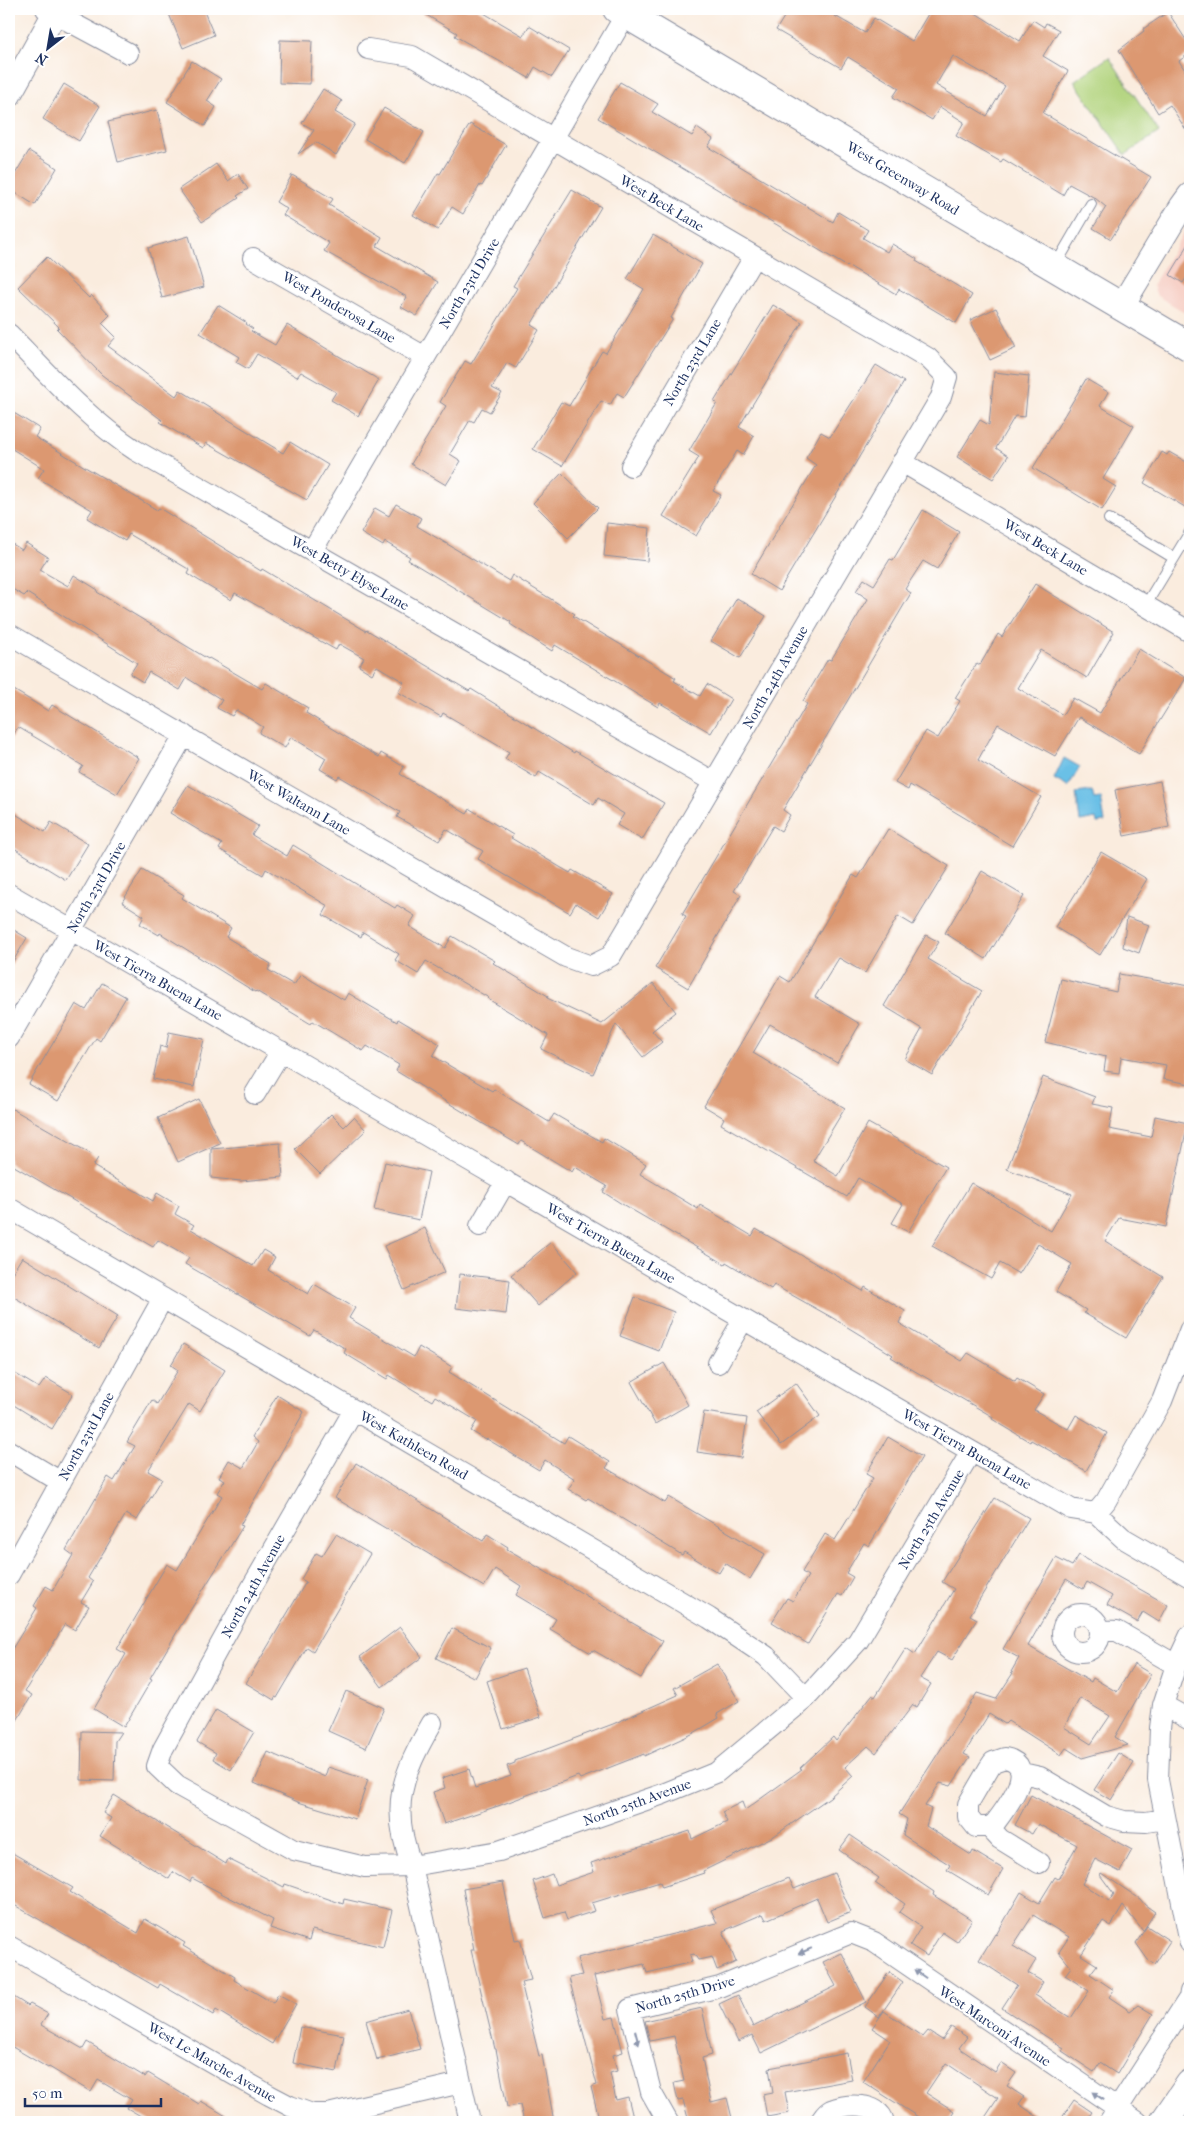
<svg xmlns="http://www.w3.org/2000/svg" width="1199" height="2131" viewBox="0 0 1199 2131" font-family="'IM FELL French Canon',serif">
  <rect width="100%" height="100%" fill="#fff"/>
  <filter id="ink" filterUnits="userSpaceOnUse"><feTurbulence type="fractalNoise" baseFrequency=".02" numOctaves="2"/><feDisplacementMap in="SourceGraphic" scale="10" xChannelSelector="R" yChannelSelector="G"/><feConvolveMatrix kernelMatrix="1 2 1 2 8 2 1 2 1" color-interpolation-filters="sRGB"/></filter>
  <filter id="wash" filterUnits="userSpaceOnUse"><feTurbulence type="fractalNoise" baseFrequency=".0096" numOctaves="4" result="noise"/><feDisplacementMap in="SourceGraphic" scale="20" xChannelSelector="R" yChannelSelector="G"/><feGaussianBlur stdDeviation="1.12" result="paint"/><feColorMatrix in="noise" values="0 0 0 0 0 0 0 0 0 0 0 0 0 0 0 0 0 1.4 0 .05"/><feComposite in="paint" operator="in"/></filter>
  <g filter="url(#wash)">
    <rect width="100%" height="100%" fill="#faecde"/>
    <path fill="#f7d1c8" d="M1190,221v94l-33,-19 -4,-11z"/>
    <path fill="#b1d37b" stroke="#66816c" d="M1109,57l50,75 -34,23 -51,-74z"/>
    <path fill="#6ac0e6" stroke="#4278a2" d="M1064,758l16,9 -12,20 -14,-8z
      M1092,791l2,8 7,-1 4,24 -8,1 -1,-5 -16,3 -4,-28z"/>
    <g id="blocks">
      <path fill="#dc9871" fill-rule="evenodd" d="M167,9h36l11,26 -31,13z
        M416,9h61l46,27 6,-10 40,24 -17,27 -17,-10 -6,11 -74,-42 2,-3z
        M789,9h50l-4,7 30,17 9,-15 38,23 19,-32h38l51,32 13,-21 11,7 2,-4 13,7 -16,26 25,15 -25,42 108,64 -40,62 -18,-11 13,-21 -11,-9 -26,-14 -6,11 -60,-36 -2,3 -45,-26 8,-14 -24,-15 -8,13 -39,-23 6,-9 -51,-31 -7,11 -65,-38zM953,56l52,30 -18,30 -51,-31z
        M1168,12l22,34v7l-11,8 11,17v58l-20,-31 -12,8 -39,-63 25,-19 -1,-2z
        M280,40l32,1 -2,43 -31,-1z
        M192,61l29,18 -14,22 9,6 -11,19 -38,-24z
        M620,82l38,22 -6,8 40,24 5,-8 16,11 -5,8 125,75 5,-10 30,18 -5,8 24,14 5,-8 25,15 -1,2 56,34 -16,28 -57,-34 -3,5 -49,-29 -1,1 -248,-148z
        M64,84l36,22 -21,35 -36,-22z
        M323,89l19,12 -7,11 20,12 -19,31 -20,-13 -18,12 16,-24 -12,-7z
        M384,108l40,24 -19,31 -40,-24z
        M157,110l10,40 -49,12 -10,-40z
        M470,124l36,21 -24,41 -2,-1 -17,29 -11,-7 -14,23 -25,-15 25,-42 2,1z
        M29,151l28,17 -22,37 -26,-16v-5z
        M216,164l12,17 10,-7 10,15 -11,7 2,2 -37,24 -23,-33z
        M292,175l41,24 -4,6 53,32 -5,9 61,36 -21,34 -16,-9 6,-10 -83,-46 5,-8 -46,-28 4,-6 -11,-7z
        M572,190l29,17 -70,118 8,5 -23,38 -9,-5 -15,25 10,5 -12,19 -8,-4 -8,14 -4,-2 -20,34 11,7 -15,24 -35,-21 35,-58 -6,-4 25,-41 6,3 46,-76 -4,-2z
        M653,235l49,29 -31,54 2,1 -49,78 -7,-4 -7,12 -9,-4 -39,65 -29,-17 28,-47 8,4 33,-55 4,2 38,-64 -17,-10z
        M189,236l15,51 -42,11 -14,-50z
        M1190,242v30l-7,11 -13,-8z
        M47,257l42,41 2,-3 19,20 -8,8 14,14 -8,9 68,50 4,-6 103,63 7,-11 38,23 -21,35 -101,-57 -3,5 -43,-26 2,-2 -60,-45 -45,-46 2,-2 -41,-40z
        M218,305l29,18 -1,1 7,5 -2,2 24,14 12,-20 92,55 -21,36 -27,-16 5,-8 -35,-20 -4,5 -40,-23 -9,15 -12,-7 3,-5 -39,-24z
        M773,305l29,17 -63,105 15,9 -11,19 -6,-4 -24,40 8,4 -25,41 -33,-20 36,-59 -10,-6 28,-48 -3,-1z
        M996,308l20,40 -26,12 -20,-40z
        M876,365l28,17 -125,209 -28,-17 65,-109 -10,-7 15,-26 9,5z
        M994,372l35,4 -4,41 -10,-1 -19,32 12,8 -15,23 -36,-22 23,-37 9,5z
        M1086,379l22,13 -8,14 34,20 -31,53 13,8 -14,23 -69,-42z
        M9,410l31,19 -5,8 122,73 2,-2 102,63 1,-2 104,62 1,-1 102,61 2,-2 103,64 1,-2 89,52 -22,37 -25,-15 7,-11 -26,-16 -4,7 -55,-33 -3,6 -31,-19 4,-7 -66,-39 -2,4 -43,-25 6,-10 -27,-16 -5,8 -13,-8 5,-8 -25,-14 -3,6 -101,-57 -4,7 -43,-26 2,-4 -61,-36 -4,7 -38,-23 5,-8 -54,-32 6,-9 -35,-22z
        M1162,452l5,3 2,-3 21,12v46l-46,-27z
        M562,473l36,35 -30,30 -35,-35z
        M396,504l25,14 -4,8 92,55 3,-6 63,39 -2,2 103,62 -2,3 26,15 7,-12 24,15 -20,34 -51,-30 -2,4 -103,-62 -3,6 -42,-27 1,-2 -103,-62 2,-3 -25,-15 -2,4 -22,-13 14,-25 14,8z
        M923,510l36,22 -22,37 -14,-8 -18,28 6,4 -128,217 7,5 -9,16 -8,-5 -39,65 7,4 -53,93 -33,-20 31,-52 -4,-2 125,-210 -4,-3 25,-42 3,1 37,-61 -12,-8 8,-12 10,6 16,-26 3,1z
        M607,523l43,5 -3,33 -43,-5z
        M9,542l13,8 4,-7 22,14 -8,13 28,16 6,-11 24,15 -1,2 111,67 1,-1 53,31 4,-6 42,25 -2,5 73,44 2,-4 23,14 -4,7 67,40 3,-5 43,26 -2,3 59,35 2,-3 41,24 -14,23 -23,-14 -6,10 -92,-54 5,-8 -37,-22 -7,12 -42,-24 3,-5 -61,-36 -2,3 -17,-10 6,-11 -35,-21 -6,11 -26,-15 4,-6 -27,-17 -4,6 -15,-8 5,-8 -35,-22 -7,12 -31,-18 -6,10 -13,-8 7,-11 -110,-70 -3,3 -15,-9z
        M1035,584l79,48 -27,46 -46,-28 -23,38 45,27 10,-17 27,15 39,-64 47,29 -47,76 -60,-37 -24,39 -57,-32 -20,36 63,37 -29,49 -102,-61 -2,5 -13,-7 31,-52 12,7 22,-37 -5,-3 8,-13 14,-22 3,2 18,-31 4,3z
        M737,598l29,18 -26,42 -29,-17z
        M9,687l39,24 4,-6 87,53 -22,36 -38,-22 4,-6 -65,-39 -9,15z
        M1160,781l9,46 -45,9 -9,-46z
        M188,785l70,41 -6,9 35,21 6,-11 102,63 2,-3 18,11 -6,10 36,22 7,-12 43,25 -2,2 55,33 -1,2 55,26 51,-41 23,29 -24,19 10,11 -19,15 -27,-33 -23,50 -52,-25 7,-14 -60,-36 1,-1 -63,-37 -8,13 -23,-14 4,-6 -36,-22 -2,5 -38,-22 5,-9 -62,-37 -3,6 -44,-26 3,-5 -52,-31z
        M9,810l36,22 6,-10 37,22 -22,36 -57,-35z
        M888,829l61,37 -36,59 -15,-9 -33,57 -26,-15 -24,39 45,27 -23,39 -67,-39 -17,29 92,55 -32,53 25,15 30,-53 78,44 -38,65 -16,-9 11,-19 -45,-26 -11,19 -126,-73 3,-6 -20,-12 76,-130 10,6 63,-107 5,3z
        M1101,852l46,27 -47,76 -45,-28z
        M142,870l42,25 -2,3 49,30 -5,9 45,27 -3,6 26,15 7,-11 43,26 4,-7 49,29 1,-3 42,25 -7,12 59,35 2,-2 55,33 5,-8 48,28 2,-4 42,26 -6,10 58,35 2,-4 52,31 4,-7 107,62 2,-4 40,24 -6,12 63,38 6,-8 47,28 2,-3 27,16 -10,16 34,19 8,-14 31,18 -21,38 -55,-31 -1,2 -38,-23 1,-2 -102,-60 2,-2 -62,-38 -57,-32 -3,4 -45,-27 -1,2 -103,-60 -19,-12 4,-6 -32,-19 -3,5 -51,-31 -2,4 -59,-35 -64,-39 3,-6 -32,-19 -4,5 -50,-30 -2,3 -55,-33 -1,1 -95,-59 -1,2 -19,-11 4,-8 -22,-14z
        M982,871l42,25 -38,63 -41,-26z
        M1127,917l22,8 -10,28 -16,-6z
        M9,927l18,11 -18,30z
        M926,935l13,7 -11,17 54,32 -50,84 -27,-16 17,-30 -38,-23z
        M1119,974l71,12v98l-27,-5 3,-14 -45,-8 -2,16 -15,-2 2,-14 -61,-15 16,-63 55,13z
        M102,983l24,14 -26,44 -4,-3 -38,63 -29,-17 47,-80 10,6z
        M169,1032l35,7 -10,48 -41,-8 7,-33 6,2z
        M1043,1077l52,20 -3,7 21,4 -4,21 42,8 4,-21 33,7 -22,104 -47,-9 -14,23 58,36 -37,61 -42,-25 2,-3 -30,-18 16,-28 -34,-20 -19,30 -19,-11 -9,16 -59,-33 39,-63 80,48 21,-37 -65,-25z
        M199,1099l21,44 -42,19 -20,-44z
        M9,1107l89,51 -5,8 60,35 4,-8 22,13 -4,8 19,11 -3,4 62,37 10,-16 12,7 -7,13 40,24 6,-10 41,24 -6,10 65,39 5,-10 33,20 -3,5 115,71 4,-7 42,26 -4,6 59,35 4,-6 96,57 -15,25 -25,-16 -6,10 -35,-21 -2,3 -94,-57 -2,2 -18,-11 7,-10 -30,-19 -6,10 -52,-31 -1,1 -15,-9 6,-10 -42,-25 -3,5 -43,-26 -2,4 -43,-26 2,-4 -32,-19 -4,6 -125,-72 4,-6 -31,-18 -5,7 -144,-84z
        M331,1114l13,13 10,-10 12,13 -46,44 -25,-25z
        M280,1143l3,34 -42,4 -30,-3v-29z
        M385,1162l44,10 -10,48 -45,-10z
        M425,1228l20,44 -41,18 -20,-44z
        M551,1242l26,30 -39,34 -27,-31z
        M22,1257l96,59 -19,32 -90,-54v-16z
        M460,1274l50,6 -4,34 -50,-6z
        M635,1297l39,15 -15,39 -39,-15z
        M183,1344l42,26 -25,41 -11,-7 -41,67 14,8 -25,41 -11,-6 -38,64 5,4 -12,20 8,4 -14,24 -10,-6 -40,67 7,4 -23,39v-80l28,-46 -3,-2 12,-20 7,4 20,-35 -7,-5 42,-73 6,4 21,-35 -8,-4 25,-42 5,4 21,-34 -7,-5z
        M664,1363l24,42 -33,19 -24,-42z
        M9,1370l30,18 7,-10 27,16 -21,35 -43,-27z
        M796,1383l24,33 -39,29 -25,-33z
        M277,1395l27,17 -64,113 3,1 -62,99 -31,53 2,1 -28,48 -30,-18 32,-55 -9,-5 50,-85 10,6 45,-74 -5,-3 8,-13 -6,-3 10,-17 14,8 15,-26 -6,-5z
        M704,1412l43,6 -6,40 -44,-6z
        M888,1437l34,20 -53,89 -5,-3 -18,30 7,4 -11,19 -4,-2 -30,50 -36,-22 15,-24 6,3 15,-25 -6,-4 23,-38 10,6 38,-62 -7,-4z
        M356,1463l127,78 4,-7 21,13 -1,2 156,92 -22,37 -48,-28 -2,3 -41,-24 6,-10 -40,-24 5,-9 -26,-17 -11,18 -149,-89z
        M995,1498l34,20 -59,97 7,4 -25,41 -15,-8 -17,26 11,6 -14,23 -4,-2 -37,48 -8,-7 -23,21 8,9 -23,21 -56,39 -71,35 1,2 -42,14 -2,-5 -68,21 3,8 -28,9 -3,-8 -19,6 -12,-37 19,-7 4,11 38,-13 -3,-9 99,-32 2,8 35,-17 -5,-10 20,-10 3,8 57,-41 -2,-1 33,-31 3,4 36,-46 3,2 31,-49 9,6 39,-65 -12,-7z
        M336,1534l34,20 -57,97 -6,-4 -30,51 -2,-1 -1,3 -28,-17 60,-101 -5,-3 15,-26 6,3z
        M1079,1555l89,50 -9,17 -16,-10 -6,10 -30,-17 5,-9 -25,-14 -4,7 -17,-10 -38,67 63,36 2,-4 24,14 17,-28 17,10 -36,63 13,8 -46,13 -16,-10 -5,7 -53,-34 -3,3 -16,-10 -25,40 6,3 -19,29 -11,-3 -15,23 6,3 -5,17 45,29 2,-4 30,18 -15,26 -41,-25 3,-5 -47,-30 4,-16 -8,-5 78,-121 19,6 17,-26 -2,-1 8,-14 -16,-9 53,-91 16,8zM1080,1698l30,18 -19,28 -27,-17z
        M400,1627l22,30 -40,30 -22,-30z
        M452,1628l39,20 -16,30 -39,-20z
        M717,1664l22,37 -22,13 2,4 -27,16 -48,22v-2l-64,25 -2,-3 -80,30 -54,18 -11,-32 12,-4 -3,-10 27,-9 6,19 36,-12 -4,-10 8,-3v-2l98,-37 65,-29 -4,-7z
        M524,1668l17,49 -38,12 -16,-48z
        M346,1691l38,17 -18,40 -38,-17z
        M216,1710l38,22 -23,38 -18,-11 3,-6 -19,-11z
        M82,1731l39,1 -6,9 -1,40 -33,-1z
        M268,1752l57,25 3,-10 40,13 -13,39 -57,-17 -44,-19z
        M1118,1753l16,10 -23,37 -17,-10z
        M114,1795l112,69 2,-5 56,28 1,-3 58,20 1,-5 48,11 -9,37 -71,-17 -3,11 -39,-13 3,-8 -81,-42 -2,4 -17,-10 -4,7 -69,-43 11,-18 -8,-5z
        M1031,1795l101,55 -12,22 -25,-13 -13,25 27,17 5,-7 -14,-19 1,-2 39,26 5,6 10,7 -12,19 -20,-25 -12,20 -8,-5 -22,34 16,10 -7,9 24,16 -5,7 21,14 8,-6 15,9 -36,60 -17,-11 -6,9 -32,-21 2,-3 -62,-40 15,-23 -38,-25 16,-26 1,1 25,-43 18,11 16,-26 3,2 19,-34 -39,-21 -6,10 -17,-9zM1033,1915l36,22 -10,15 12,15 -6,8 24,16 -18,27 -36,-23 8,-13 -15,-9 8,-13 -23,-14z
        M850,1835l84,57 -1,3 39,25 -15,22 -15,-10 -15,24 -17,-11 11,-18 -22,-15 6,-8 -30,-21 4,-5 -40,-28z
        M9,1851l64,37 -3,4 68,41 7,-14 40,24 -2,3 52,31 -1,3 39,23 5,-9 18,10 -24,40 -56,-34 -3,5 -53,-31 -2,4 -149,-86z
        M834,1873l17,39 -24,10 -10,-24 -51,22 -3,-6 -40,17 13,31 -19,8 -5,-13 -14,3 -4,-6 -4,1 2,7 -45,11 -3,-9 -50,12 11,43 9,-2 9,35 -10,3 4,16 -7,2 6,27 12,-3 6,25h-34l-9,-35 6,-2 -28,-107 13,-3 -5,-17 140,-35 -6,-13 78,-32 5,11z
        M503,1882l12,58 5,-1 11,41 -10,2 18,74 3,-1 12,67h-30l-4,-17 -13,2 -11,-58h-1l-24,-99h3l-11,-61z
        M1147,1926l23,15 -15,23 -7,-4 -12,-17z
        M842,1953l24,49 -105,51 -9,-18 -14,7 -19,-38 19,-9 15,32 83,-41 -13,-24z
        M889,1972l14,10 -24,35 -14,-10z
        M9,1994l19,12 2,-2 18,10 -7,11 42,24 4,-7 58,35 3,-4 51,31 2,-3 35,21h-85l-24,-14 5,-8 -34,-20 -7,12 -42,-25 -1,1 -39,-23z
        M702,2008l10,47 -10,3 9,44 16,-4 6,24h-44l-6,-22 -5,1 -4,-18 10,-2 -10,-45 -24,5 -5,-20z
        M408,2009l12,40 -43,11 -11,-39z
        M884,2011l39,26 5,-6 14,9 9,-13 16,10 -8,11 36,24 6,-9 15,10 -9,13 17,11 -5,7 26,18h-63l16,-24 -52,-35 -20,30 28,18 -7,11h-21l-63,-40 27,-42 -18,-12z
        M300,2027l44,8 -7,37 -44,-9z
        M847,2053l5,27 -67,12 4,21 -22,4 -4,-22 10,-2 -4,-25z
        M1074,2100l18,12 -7,10h-26z"/>
    </g>
  </g>
  <g filter="url(#ink)">
    <use href="#blocks" fill-opacity="0" stroke="#8a8e9e" stroke-width="1"/>
    <g fill="none" stroke-linecap="round" stroke-linejoin="round">
      <defs>
        <path id="service" d="M1055,266l36,-62
          M1109,519l65,39
          M1145,606l45,-74"/>
        <path id="minor" d="M46,9l82,44
          M253,258l172,99
          M9,334c41,42 77,84 126,116l579,332
          M902,462l288,170
          M631,466l123,-209
          M312,551l314,-537
          M9,634l557,323 25,9 20,-10 330,-559 6,-20 -19,-19 -516,-302 -44,-7
          M9,894l1062,615 25,4 27,25 67,39
          M9,1038l175,-303
          M255,1094l26,-43
          M9,1208l700,410 57,38 40,42
          M480,1226l26,-45
          M718,1363l25,-43
          M354,1410l-101,175 -90,164 -6,17 20,19 117,65 71,17 47,-1 87,-15 164,-57 54,-22 89,-74 52,-57 113,-189
          M9,1451l52,31
          M1096,1513l10,-12 56,-100 28,-72
          M9,1575l154,-277
          M1062 1633a19 19 0 1 1 38 0a19 19 0 1 1-38 0Z
          M1100,1630l17,1 59,34
          M1190,1635l-14,30 -13,40 -3,23 -2,52 32,163
          M1163,1705l27,15
          M432,1723c-30,52 -43,84 -20,143l58,256
          M1005,1758c35,7 2,49 -10,65l-6,4h-13l-8,-10v-13l21,-36 4,-6z
          M1022,1773l18,4 66,39 18,5 22,1 19,-3
          M989,1827l11,12 39,24
          M9,1946l260,149 21,11 22,8h16l133,-31
          M668,2122l-17,-30 -21,-83 90,-22 131,-54 23,9 264,180
          M820,2122c3,-4 5,-9 11,-12 15,-6 48,-9 53,12
          M1109,2122l80,-124 1,-6"/>
        <path id="tertiary" d="M9,95l48,-86
          M1121,307l61,-101 8,-11"/>
        <path id="secondary" d="M617,9l573,338
          M1164,2122l26,-38"/>
      </defs>
      <use href="#service" stroke="#8a8e9e" stroke-width="12"/>
      <use href="#minor" stroke="#8a8e9e" stroke-width="22"/>
      <use href="#tertiary" stroke="#8a8e9e" stroke-width="26"/>
      <use href="#secondary" stroke="#8a8e9e" stroke-width="30"/>
      <use href="#service" stroke="#fff" stroke-width="10"/>
      <use href="#minor" stroke="#fff" stroke-width="20"/>
      <use href="#tertiary" stroke="#fff" stroke-width="24"/>
      <use href="#secondary" stroke="#fff" stroke-width="28"/>
    </g>
    <defs><path id="oneway-solid" d="M-6-.8H1V-3.2L6.5 0L1 3.2V.8H-6Z" transform="scale(1.25)"/></defs>
    <g fill="#8d97ae">
      <use href="#oneway-solid" transform="translate(805 1951) rotate(157)"/>
      <use href="#oneway-solid" transform="translate(920 1974) rotate(-145)"/>
      <use href="#oneway-solid" transform="translate(637 2038) rotate(75)"/>
      <use href="#oneway-solid" transform="translate(1098 2096) rotate(-146)"/>
    </g>
  </g>
  <g text-anchor="middle" stroke-width="4" stroke-linejoin="round" paint-order="stroke">
    <g font-size="14" fill="#1b2f5e" stroke="#fff">
      <text transform="translate(903 178) rotate(31)" y="5">West Greenway Road</text>
      <text transform="translate(662 203) rotate(31)" y="5">West Beck Lane</text>
      <text transform="translate(469 283) rotate(-59)" y="5">North 23rd Drive</text>
      <text transform="translate(339 307) rotate(30)" y="5">West Ponderosa Lane</text>
      <text transform="translate(692 362) rotate(-59)" y="5">North 23rd Lane</text>
      <text transform="translate(1046 547) rotate(31)" y="5">West Beck Lane</text>
      <text transform="translate(350 573) rotate(30)" y="5">West Betty Elyse Lane</text>
      <text transform="translate(775 677) rotate(-60)" y="5">North 24th Avenue</text>
      <text transform="translate(299 802) rotate(30)" y="5">West Waltann Lane</text>
      <text transform="translate(96 887) rotate(-60)" y="5">North 23rd Drive</text>
      <text transform="translate(158 980) rotate(30)" y="5">West Tierra Buena Lane</text>
      <text transform="translate(611 1243) rotate(30)" y="5">West Tierra Buena Lane</text>
      <text transform="translate(86 1436) rotate(-61)" y="5">North 23rd Lane</text>
      <text transform="translate(414 1445) rotate(30)" y="5">West Kathleen Road</text>
      <text transform="translate(967 1449) rotate(30)" y="5">West Tierra Buena Lane</text>
      <text transform="translate(931 1519) rotate(-59)" y="5">North 25th Avenue</text>
      <text transform="translate(253 1586) rotate(-61)" y="5">North 24th Avenue</text>
      <text transform="translate(637 1802) rotate(-20)" y="5">North 25th Avenue</text>
      <text transform="translate(685 1994) rotate(-16)" y="5">North 25th Drive</text>
      <text transform="translate(995 2026) rotate(34)" y="5">West Marconi Avenue</text>
      <text transform="translate(212 2062) rotate(30)" y="5">West Le Marche Avenue</text>
    </g>
  </g>
  <rect width="1199" height="2131" fill="none" stroke="#fff" stroke-width="30"/>
  <g transform="translate(48 48) rotate(211)" stroke="#ffffff" stroke-width="4" paint-order="stroke">
  <path d="M0-4L9 19L0 12L-9 19Z" fill="#1b2f5e"/>
  <text y="-8" font-size="14" font-weight="bold" text-anchor="middle" fill="#1b2f5e">N</text>
  </g>
  <path d="M25 2098v8h136v-8" fill="none" stroke="#1b2f5e" stroke-width="2.5"/>
  <text x="32" y="2098" font-size="15" fill="#1b2f5e" stroke="#ffffff" stroke-width="4" paint-order="stroke">50 m</text>
</svg>
